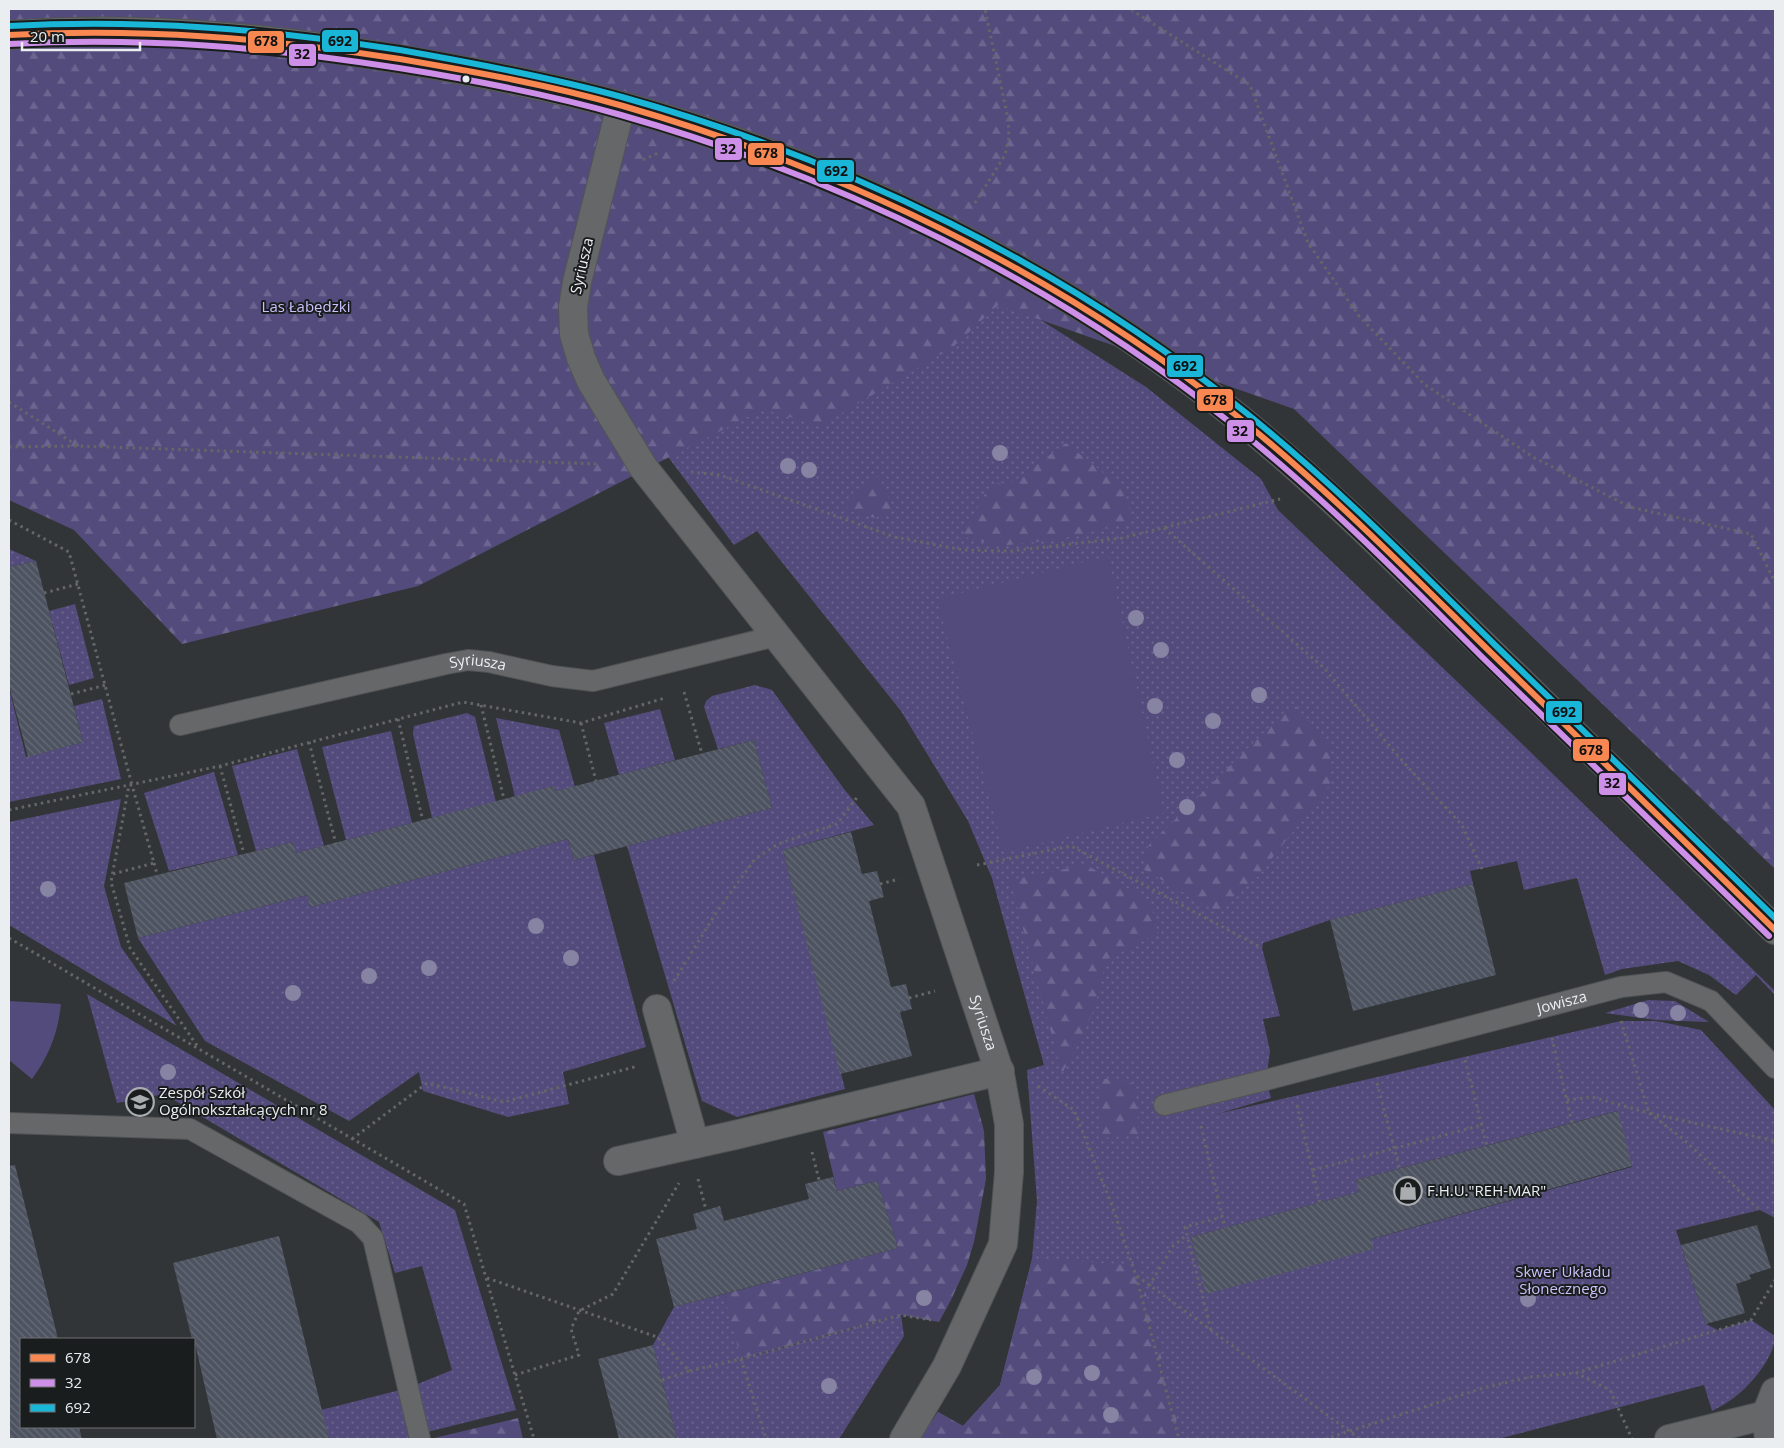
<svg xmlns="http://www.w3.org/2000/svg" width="1784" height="1448" viewBox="0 0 1784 1448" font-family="'Open Sans',sans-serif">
  <defs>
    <pattern id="green-dots" width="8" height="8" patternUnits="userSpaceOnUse" patternTransform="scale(1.25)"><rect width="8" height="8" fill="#544b7d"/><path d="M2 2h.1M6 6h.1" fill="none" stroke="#6d6590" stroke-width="1.8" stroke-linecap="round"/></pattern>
    <pattern id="forest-firs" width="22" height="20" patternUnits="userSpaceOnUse" patternTransform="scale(1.25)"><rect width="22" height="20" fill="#544b7d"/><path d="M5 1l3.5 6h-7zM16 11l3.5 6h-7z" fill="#6d6590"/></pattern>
    <pattern id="building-back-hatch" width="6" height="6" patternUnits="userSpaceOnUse" patternTransform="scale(1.25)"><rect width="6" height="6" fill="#4d5360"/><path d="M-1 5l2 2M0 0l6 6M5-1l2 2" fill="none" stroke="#676c77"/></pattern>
  </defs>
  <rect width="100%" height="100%" fill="#323537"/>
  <path fill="url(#green-dots)" fill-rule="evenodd" d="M1000,294l146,93 115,92 17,31 239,229 258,252v4l-19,-20 -20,20 -27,-20 -31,-14 -56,8 -17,6 -28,-97 -53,12 -7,-29 -47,10 3,13 -143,36 -67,23 -1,5 18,68 -17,3 7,32 -4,29 5,18 -54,16 404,-93h35l45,9 74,80v108l-15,-8 -84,20 30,94 12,6 33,-10 24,16c0,20 -24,49 -40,61 -7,5 -15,10 -23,14l-8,-26 -206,54h-578l18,-27 25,14 37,-41 32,-126 5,-58 -10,-131 17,-5 -52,-187 -24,-57 -67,-110 -144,-180 -23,14 -92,-123zM1617,1111l15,56 -260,72 -165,54 -16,-56 168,-45 -3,-12z
    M9,549l27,12 -27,6z
    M75,604l19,74 -25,7 -20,-74z
    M755,685l17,5 72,99 30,36 -91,25 62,239 -108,28 -35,-16 -75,-255 145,-38 -18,-68 -36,9 -14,-42 2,-6 6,-5z
    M9,688l17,69 57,-15 -9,-36 28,-7 19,80 -112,23z
    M660,709l15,51 -56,15 -15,-52z
    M467,713l8,4 21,85 -64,16 -19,-84 1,-8z
    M496,718l63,12 16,57 -19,4 -2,-5 -39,11z
    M391,731l21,92 -66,17 -24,-93z
    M297,749l27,97 -28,7 -3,-11 -37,9 -24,-85z
    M214,772l24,83 -69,16 -25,-78z
    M121,799l-17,87 17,61 56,79 -168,-101v-103z
    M568,839l6,21 20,-5 52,192 -83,25 6,32 -61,13 -85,-26 -4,-19 -70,49 -144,-80 -67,-103 169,-43 3,12z
    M87,994l368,216 61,200 -97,24 1,5h-91l-8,-29 87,-22 44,-18 -30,-104 -27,7 -16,-51 -215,-128 -47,9z
    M1648,1000l27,1 34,21 -53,-2 -51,-7z
    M724,1294l18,65 159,-44 3,21 -65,103h-162l-24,-94 21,-38z"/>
  <path fill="url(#forest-firs)" d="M9,9h1766v860l-481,-460 -296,-104 -45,42 -133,79 -57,-17 -345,177 -236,58 -108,-114 -65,-30z
    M1066,443l54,43 12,26 -7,12 -70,16 -57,6 -36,-10 23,-42 8,-10 20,-2z
    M879,476l15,34 -19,8 -29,-8 8,-19z
    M1293,704l37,39v42l-73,92 -40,35 -74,-43 5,-23z
    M1086,865l64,36 8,32 -52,27 -11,47 -16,36 -17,30 -52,-193z
    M1101,1078l34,6 4,51 -40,3z
    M974,1094l10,37 2,48 -12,63 -7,23 -16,35 -12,22 -38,-7 -160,44 -17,-65 174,-46 -21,-67 -40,10 -14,-59z
    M1032,1259l107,6 42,174h-261l18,-27 25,14 37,-41z
    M518,1418l5,21h-93z"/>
  <path fill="#544b7d" d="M1108,556l56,257 -160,39 -67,-253z
    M9,1001l52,3c-3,29 -12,52 -29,75l-23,-19z"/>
  <path fill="url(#building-back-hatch)" d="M36,561l47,181 -55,15 -19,-71v-119z
    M754,740l18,68 -198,52 -6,-21 -258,68 -3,-12 -169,43 -14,-55 169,-41 3,11 258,-67 2,5z
    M851,832l11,42 15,-3 7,26 -15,4 22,86 15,-3 6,25 -12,3 12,44 -72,18 -57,-224z
    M1473,884l23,91 -143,36 -23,-91z
    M1618,1111l14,55 -261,73 3,10 -168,45 -15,-57 168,-45 -3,-12z
    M15,1165l43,174h-37v88h58l3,12h-73v-273z
    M833,1177l4,14 40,-10 21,67 -224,59 -18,-68 41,-10 -4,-15 27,-8 4,15 85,-22 -4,-15z
    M1757,1225l14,43 -22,7 2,4 -15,5 9,29 -39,11 -25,-79z
    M279,1236l50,203h-112l-23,-100h-2l-19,-76z
    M653,1345l24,94h-58l-21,-80z"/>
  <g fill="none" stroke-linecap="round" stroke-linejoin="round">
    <defs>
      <g id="service">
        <path id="s1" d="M180,725l266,-61 22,-4 21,2 63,14 41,5 183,-45"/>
        <path id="s2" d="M1164,1105l102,-25 355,-93 45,-5 45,19 64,67"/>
        <path d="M9,1123l181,6 169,94 14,15 47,201"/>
      </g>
      <g id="minor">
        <path id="s3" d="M621,106l-44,176 -4,25 1,27 7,24 10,23 52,86 268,339 89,268 9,50v48l-6,72 -56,122 -43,73"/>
        <path d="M657,1009l38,135"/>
        <path d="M618,1161l117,-26 265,-64"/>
        <path d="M1669,1439l97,-24"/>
        <path d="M1769,1439l-3,-24 9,-23"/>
      </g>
      <path id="tertiary" d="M9,35c136,-10 267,3 401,26 71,12 143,26 212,45 223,62 434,166 614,310 84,68 159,143 236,218 101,99 202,197 303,296"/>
    </defs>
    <use href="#service" stroke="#515455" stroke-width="22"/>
    <use href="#minor" stroke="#515455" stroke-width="30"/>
    <use href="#tertiary" stroke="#515455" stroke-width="30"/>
    <path stroke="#646667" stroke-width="3" stroke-dasharray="2.5 4" stroke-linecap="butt" d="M1132,9l1,2 117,74 58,158 51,73 65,68 109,73 97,50 121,27 24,48
      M643,160l15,-7
      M975,203l30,-48 4,-18 -1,-18 -23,-110
      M9,402l69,44 522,18
      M9,447l69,-1
      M691,472l29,3 175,62 68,13 48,1 111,-13 158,-39
      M9,520l60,32 63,233
      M1164,528l160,140 81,96 57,61 20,44
      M44,593l34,-9
      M684,692l18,62
      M71,694l35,-9
      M481,705l23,94
      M398,719l25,102
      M581,723l15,58
      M309,742l27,102
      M220,766l24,88
      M9,810l211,-44 243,-64 118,21 84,-25
      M154,863l3,11
      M977,865l94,-19 191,102
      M113,874l41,-11 -22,-78h-3l-18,97 19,66 68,99
      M880,884l19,-5
      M9,938l455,266 70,235
      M674,981l42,-68 39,-54 23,-15 59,-20 21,-28
      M909,998l26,-7
      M1621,1021l28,92 126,28
      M1552,1038l20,85
      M1465,1060l22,86
      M1377,1083l23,87
      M1038,1086l36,24 39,98 23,68 43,163
      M1567,1100l25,-3 57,16 33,25 78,72
      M1297,1105l23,98
      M1201,1126l24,102
      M352,1139l75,-56 77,19 134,-36
      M812,1152l7,28
      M1313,1170l169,-45
      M698,1179l8,31
      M1137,1276l223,163
      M487,1278l170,59 32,34 52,-12 160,-44 30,5
      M1149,1286l24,-40 14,-11
      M1211,1330l-26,-103 37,-10
      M741,1359l25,80
      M1576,1373l175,-53 24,-40
      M515,1375l64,-20 -8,-26 8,-18 34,-17 66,-111
      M662,1380l27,-9
      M1325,1439l158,-51 47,-11 46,-4 34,17 22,49"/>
    <use href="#service" stroke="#656769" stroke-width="20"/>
    <use href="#minor" stroke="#656769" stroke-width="28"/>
    <use href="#tertiary" stroke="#656769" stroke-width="28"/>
    <defs>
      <path id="bus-1" d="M9,35c135,-7 258,3 391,24 75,13 150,26 223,47 222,64 432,166 614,310 86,69 164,148 242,225 99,96 198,193 296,289"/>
      <path id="bus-2" d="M9,44c135,-7 258,3 390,24 75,12 149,26 222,47 221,63 431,165 611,309 89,71 169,152 249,232 96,93 192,187 288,280"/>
      <path id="bus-3" d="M9,26c134,-7 258,3 391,24 74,13 149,27 222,47 225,63 441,168 623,315 88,71 168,152 249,232 94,91 188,182 281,274"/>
    </defs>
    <use href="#bus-1" stroke="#1a1d1e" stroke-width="10"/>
    <use href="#bus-2" stroke="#1a1d1e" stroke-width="10"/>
    <use href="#bus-3" stroke="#1a1d1e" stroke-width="10"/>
    <use href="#bus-1" stroke="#f88751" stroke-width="6"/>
    <use href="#bus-2" stroke="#ce8fe9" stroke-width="6"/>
    <use href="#bus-3" stroke="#1ab6d8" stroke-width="6"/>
  </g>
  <g fill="#8683a3">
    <circle cx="1000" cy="453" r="8"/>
    <circle cx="788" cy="466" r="8"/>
    <circle cx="809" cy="470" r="8"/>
    <circle cx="1136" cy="618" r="8"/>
    <circle cx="1161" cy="650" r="8"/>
    <circle cx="1259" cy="695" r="8"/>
    <circle cx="1155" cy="706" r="8"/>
    <circle cx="1213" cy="721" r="8"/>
    <circle cx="1177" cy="760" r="8"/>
    <circle cx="1187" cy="807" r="8"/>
    <circle cx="48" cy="889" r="8"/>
    <circle cx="536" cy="926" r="8"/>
    <circle cx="571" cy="958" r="8"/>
    <circle cx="429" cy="968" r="8"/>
    <circle cx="369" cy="976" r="8"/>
    <circle cx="293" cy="993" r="8"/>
    <circle cx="1641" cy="1010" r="8"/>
    <circle cx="1678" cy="1013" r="8"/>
    <circle cx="168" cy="1072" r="8"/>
    <circle cx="924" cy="1298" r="8"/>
    <circle cx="1528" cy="1299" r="8"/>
    <circle cx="1092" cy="1373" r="8"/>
    <circle cx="1034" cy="1377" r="8"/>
    <circle cx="829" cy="1386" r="8"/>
    <circle cx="1111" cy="1415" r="8"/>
  </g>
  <defs>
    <symbol id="school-ring" viewBox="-11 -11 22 22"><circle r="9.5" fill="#1a1d1e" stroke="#aaadb0" stroke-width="1.5"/><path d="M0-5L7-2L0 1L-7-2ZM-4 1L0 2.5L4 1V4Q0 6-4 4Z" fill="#aaadb0"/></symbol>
    <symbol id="shop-ring" viewBox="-11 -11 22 22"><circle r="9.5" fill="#1a1d1e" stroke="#aaadb0" stroke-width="1.5"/><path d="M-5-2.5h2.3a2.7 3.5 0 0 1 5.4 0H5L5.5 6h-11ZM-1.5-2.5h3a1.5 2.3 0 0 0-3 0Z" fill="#aaadb0"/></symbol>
  </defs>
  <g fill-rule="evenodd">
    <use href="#school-ring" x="124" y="1086" width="32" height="32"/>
    <use href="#shop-ring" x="1392" y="1175" width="32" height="32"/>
  </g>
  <circle fill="#ebeef1" stroke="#1a1d1e" stroke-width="2" cx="466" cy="79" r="4.5"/>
  <g text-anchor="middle" stroke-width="4" stroke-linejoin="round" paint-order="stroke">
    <g font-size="15" fill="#ebeef1" stroke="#1a1d1e">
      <text transform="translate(582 266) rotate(-77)" y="5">Syriusza</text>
      <text dy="5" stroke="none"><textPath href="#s1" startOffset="305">Syriusza</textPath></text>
      <text dy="5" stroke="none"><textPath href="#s2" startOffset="411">Jowisza</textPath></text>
      <text dy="5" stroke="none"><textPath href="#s3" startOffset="1045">Syriusza</textPath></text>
    </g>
    <g font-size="15" fill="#cac2fb" stroke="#1a1d1e">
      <text x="306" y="312">Las Łabędzki</text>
      <text x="1563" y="1277">Skwer Układu<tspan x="1563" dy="17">Słonecznego</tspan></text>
    </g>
    <g font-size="15" fill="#ebeef1" stroke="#1a1d1e" text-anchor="start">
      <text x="159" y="1098">Zespół Szkół<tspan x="159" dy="17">Ogólnokształcących nr 8</tspan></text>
      <text x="1427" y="1196">F.H.U."REH-MAR"</text>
    </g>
  </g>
  <g stroke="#1a1d1e" stroke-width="2">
    <rect x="321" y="29" width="38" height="24" rx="5" fill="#1ab6d8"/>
    <rect x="247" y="30" width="38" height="24" rx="5" fill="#f88751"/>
    <rect x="288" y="43" width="29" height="24" rx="5" fill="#ce8fe9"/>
    <rect x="714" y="137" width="29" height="24" rx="5" fill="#ce8fe9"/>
    <rect x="747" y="142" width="38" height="24" rx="5" fill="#f88751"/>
    <rect x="816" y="159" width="39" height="24" rx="5" fill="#1ab6d8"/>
    <rect x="1166" y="354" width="38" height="24" rx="5" fill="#1ab6d8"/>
    <rect x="1196" y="388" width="38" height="24" rx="5" fill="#f88751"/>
    <rect x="1226" y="419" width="29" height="24" rx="5" fill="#ce8fe9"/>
    <rect x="1545" y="700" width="38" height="24" rx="5" fill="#1ab6d8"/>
    <rect x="1572" y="738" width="38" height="24" rx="5" fill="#f88751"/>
    <rect x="1598" y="772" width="29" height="24" rx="5" fill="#ce8fe9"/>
  </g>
  <g font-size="14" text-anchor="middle" font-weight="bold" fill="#111">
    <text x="340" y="46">692</text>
    <text x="266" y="46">678</text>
    <text x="302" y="59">32</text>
    <text x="728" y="154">32</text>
    <text x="766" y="158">678</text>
    <text x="836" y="176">692</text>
    <text x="1185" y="371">692</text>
    <text x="1215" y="405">678</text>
    <text x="1240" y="436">32</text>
    <text x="1564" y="717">692</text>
    <text x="1591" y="755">678</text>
    <text x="1612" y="788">32</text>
  </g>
  <rect width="1784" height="1448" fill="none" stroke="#ebeef1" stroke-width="20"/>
  <rect x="20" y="1338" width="175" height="90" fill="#1a1d1e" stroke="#6e7172"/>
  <rect x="30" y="1354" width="25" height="8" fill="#f88751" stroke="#6e7172"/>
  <text x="65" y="1363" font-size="15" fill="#ebeef1">678</text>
  <rect x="30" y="1379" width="25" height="8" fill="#ce8fe9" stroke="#6e7172"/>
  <text x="65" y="1388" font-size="15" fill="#ebeef1">32</text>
  <rect x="30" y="1404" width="25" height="8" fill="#1ab6d8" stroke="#6e7172"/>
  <text x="65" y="1413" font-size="15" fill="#ebeef1">692</text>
  <path d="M22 42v8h118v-8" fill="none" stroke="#ebeef1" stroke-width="2.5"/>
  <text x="30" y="42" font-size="15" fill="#ebeef1" stroke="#1a1d1e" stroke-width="4" paint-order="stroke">20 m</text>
</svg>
